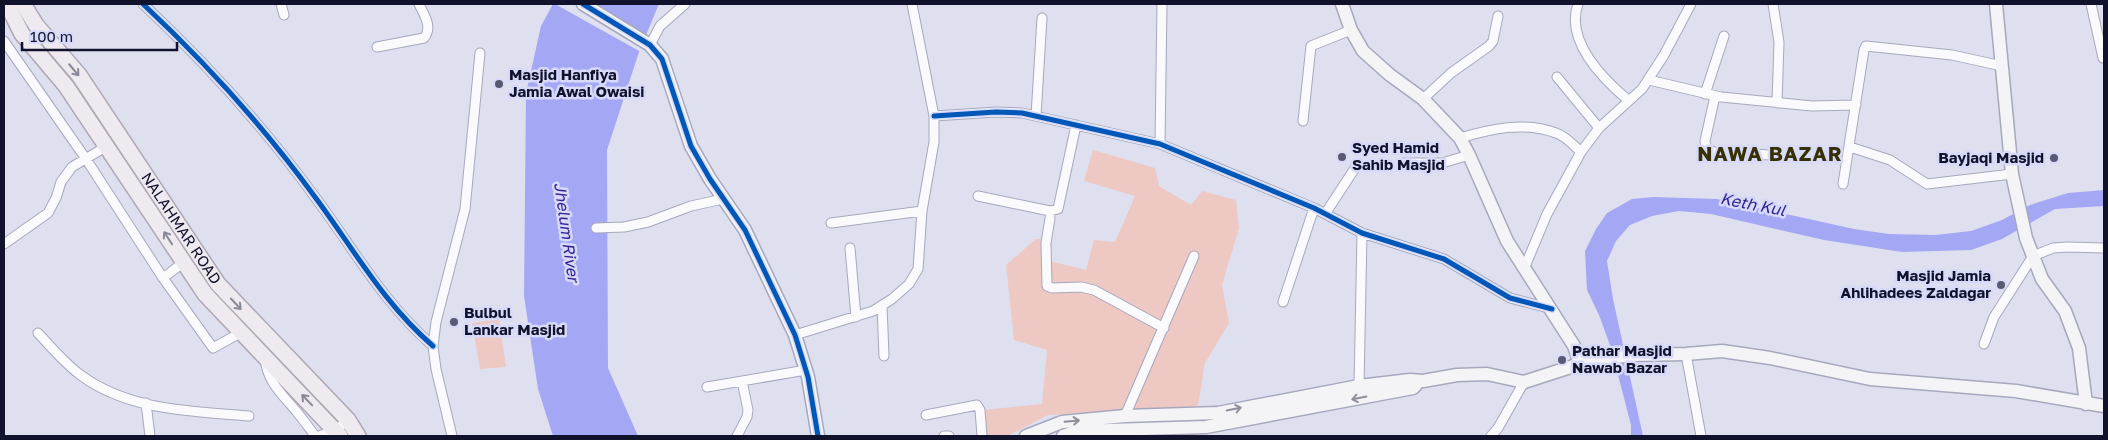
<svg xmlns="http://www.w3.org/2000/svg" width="2108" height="440" viewBox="0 0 2108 440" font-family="'Golos Text',sans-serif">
  <rect width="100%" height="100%" fill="#dee0f0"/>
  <path fill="#eec8c2" d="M1093,150l62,18 4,18 32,19 11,-14 34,9 3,28 -17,57 7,38 -24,40 -7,43 -150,9 -41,21h-26l1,-26 60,-6 5,-54 -33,-10 -8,-75 30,-26 12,1 1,21 37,9 8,-30 21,2 20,-46 -51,-15z
    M499,319l7,48 -26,2 -8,-46z"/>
  <path fill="#a4a8f4" d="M553,4h106l-20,48 -32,98 1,218 30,68h-85l-15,-47 -14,-93 2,-203 15,-67z
    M2104,190v16l-49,3 -53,30 -31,11 -69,2 -78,-12 -113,-26 -32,-3 -27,5 -22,9 -14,16 -9,20 6,38 30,137h-12v-11l-20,-77 -12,-33 -12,-25 -2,-39 11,-22 11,-16 25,-14 22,-2 63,2 137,30 35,5 46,1 36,-4 31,-11 28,-15 38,-12z"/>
  <path fill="#dee0f0" d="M555,4h37l56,32 -7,16z"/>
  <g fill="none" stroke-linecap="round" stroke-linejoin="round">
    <defs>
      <path id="street" d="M143,4c63,59 121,123 172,193 38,51 69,107 118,149
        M281,4l3,11
        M1578,4c-13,37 24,74 50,96
        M1773,4l6,38 -2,61
        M2091,4l12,54
        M4,41l82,118 77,119 50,70 27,-15
        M650,45l10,-19 25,-22
        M377,47l47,-9c9,-11 0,-23 -5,-34
        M1557,77l42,51
        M1649,80l72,17 91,9 44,-1
        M1705,94l19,-58
        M1715,96l-10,45 1,7 8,4 56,3
        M1423,99l28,-26 38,-27 4,-5 5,-25
        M934,116l62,-4 26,1 138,31 154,64 48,25 82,26 66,39 42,11
        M1036,116l6,-98
        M1303,121l8,-75 40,-16
        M1460,138c30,-9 65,-17 96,-5 10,3 17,12 25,19
        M1160,144l2,-140
        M1850,147l40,13 37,24 85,-10
        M1403,163h39l27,-8
        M1843,184l21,-134 2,-4 86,9 50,11
        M978,196l72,15 8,-2 18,-84
        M1325,214l32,-49
        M1050,218l-4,25 1,43 5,2 29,-1 13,3 70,38
        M831,223l91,-12
        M596,228l28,-1 24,-5 43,-16 32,-7
        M4,244l44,-31 8,-15 5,-16 11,-15 35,-21
        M850,248l6,69
        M1524,269l23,-55 34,-62 18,-24 43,-39 22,-34 27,-51
        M163,278l21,-16
        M1283,302l31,-94
        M882,305l2,51
        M38,333c14,15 28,32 44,43 48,35 111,35 167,40
        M795,335l78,-24 19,-12 17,-15 9,-15 4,-58 12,-69v-26l-22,-112
        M1984,344l10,-27 39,-61 20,-8 15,-1 36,1
        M1686,354l15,82
        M265,358c2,24 17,36 31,53 7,8 13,17 19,25
        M1359,386l3,-153
        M707,387l99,-17
        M146,403l4,33
        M926,415l51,-10 3,5 2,26
        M1125,416l69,-160
        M319,436l17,-6 12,-10
        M452,436l-16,-67 -3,-23 3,-24 29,-113 15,-156
        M737,436l10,-19 1,-7 -6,-29
        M944,436h5
        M1491,436l7,-8 26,-46"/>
      <path id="secondary" d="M583,4l67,41 12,14 29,87 19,33 35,51 50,105 13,42 10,59
        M1342,4l9,26 12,21 27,24 33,24 37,39 9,17 38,86 67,105 6,18
        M1996,4l16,170 14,64 16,41 23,32 14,37 7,56
        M1026,436l36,-14 63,-6 93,-3 141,-27 51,-6 13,1 34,-6 30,-1 37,8 65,-21 42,-6 55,-1 36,-3 48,7 100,21 146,12 88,15
        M1063,436l15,-5 128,-4 207,-39 3,-3"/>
      <g id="primary">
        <path d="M7,4l15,30 44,52 139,208 135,142"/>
        <path id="s1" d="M23,4l13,21 43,50 139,209 130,136 10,16"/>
      </g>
    </defs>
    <use href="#street" stroke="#a6a8bd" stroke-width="11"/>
    <use href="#secondary" stroke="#a6a8bd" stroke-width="15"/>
    <use href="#primary" stroke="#aea6b5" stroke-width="18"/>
    <use href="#street" stroke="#fafafd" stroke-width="9"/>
    <use href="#secondary" stroke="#f4f3f6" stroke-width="12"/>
    <use href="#primary" stroke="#eeeaef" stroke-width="15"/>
    <defs>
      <path id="cycleway" d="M143,4c63,59 121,123 172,193 38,51 69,107 118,149
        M583,4l67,41 12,14 29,87 19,33 35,51 50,105 13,42 10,59
        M934,116l62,-4 26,1 138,31 154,64 48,25 82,26 66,39 42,11"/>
    </defs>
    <use href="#cycleway" stroke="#d6daf8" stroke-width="8"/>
    <use href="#cycleway" stroke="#0057b8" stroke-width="5"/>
  </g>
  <defs><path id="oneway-shaft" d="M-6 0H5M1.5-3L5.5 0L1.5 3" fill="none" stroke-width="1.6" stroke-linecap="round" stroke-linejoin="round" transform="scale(1.25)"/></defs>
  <g stroke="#8b8997">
    <use href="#oneway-shaft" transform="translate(74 70) rotate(50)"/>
    <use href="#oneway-shaft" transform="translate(168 238) rotate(-123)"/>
    <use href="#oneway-shaft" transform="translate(236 304) rotate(47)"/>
    <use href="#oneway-shaft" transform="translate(307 400) rotate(-134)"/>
  </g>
  <g stroke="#8e8e9b">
    <use href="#oneway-shaft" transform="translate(1359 398) rotate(169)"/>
    <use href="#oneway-shaft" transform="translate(1234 409) rotate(-11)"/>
    <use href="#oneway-shaft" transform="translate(1072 421) rotate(-5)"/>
  </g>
  <g fill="#595a71" stroke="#d6daf8" stroke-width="2">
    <circle cx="499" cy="84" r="5"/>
    <circle cx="1342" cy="157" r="5"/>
    <circle cx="2054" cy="158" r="5"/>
    <circle cx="2001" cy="285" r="5"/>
    <circle cx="454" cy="322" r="5"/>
    <circle cx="1562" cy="360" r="5"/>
  </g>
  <g text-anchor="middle" stroke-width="5" stroke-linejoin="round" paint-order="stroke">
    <g font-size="15" font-weight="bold" fill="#11122c" stroke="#d6daf8" text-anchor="start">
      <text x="509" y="80">Masjid Hanfiya<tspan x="509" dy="17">Jamia Awal Owaisi</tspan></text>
      <text x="1352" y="153">Syed Hamid<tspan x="1352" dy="17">Sahib Masjid</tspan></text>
      <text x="2044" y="163" text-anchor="end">Bayjaqi Masjid</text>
      <text x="1991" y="281" text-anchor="end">Masjid Jamia<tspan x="1991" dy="17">Ahlihadees Zaldagar</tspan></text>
      <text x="464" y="318">Bulbul<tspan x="464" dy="17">Lankar Masjid</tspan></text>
      <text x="1572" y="356">Pathar Masjid<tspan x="1572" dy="17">Nawab Bazar</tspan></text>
    </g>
    <g font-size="15" fill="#11122c" stroke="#d6daf8">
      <text dy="5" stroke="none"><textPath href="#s1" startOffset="275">NALAHMAR ROAD</textPath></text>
    </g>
    <g font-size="16" font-style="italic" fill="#322195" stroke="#d6daf8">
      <text transform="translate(1753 204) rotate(11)" y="6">Keth Kul</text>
      <text transform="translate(567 232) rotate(82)" y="6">Jhelum River</text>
    </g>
    <g font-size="20" font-weight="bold" letter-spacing="1" fill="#373004" stroke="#d6daf8">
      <text x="1770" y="161">NAWA BAZAR</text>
    </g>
  </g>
  <rect width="2108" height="440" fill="none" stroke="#11122c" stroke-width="10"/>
  <path d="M22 42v8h155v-8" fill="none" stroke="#11122c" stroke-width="2.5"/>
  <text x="30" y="42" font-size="15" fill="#11122c" stroke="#d6daf8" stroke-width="4" paint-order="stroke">100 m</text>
</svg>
